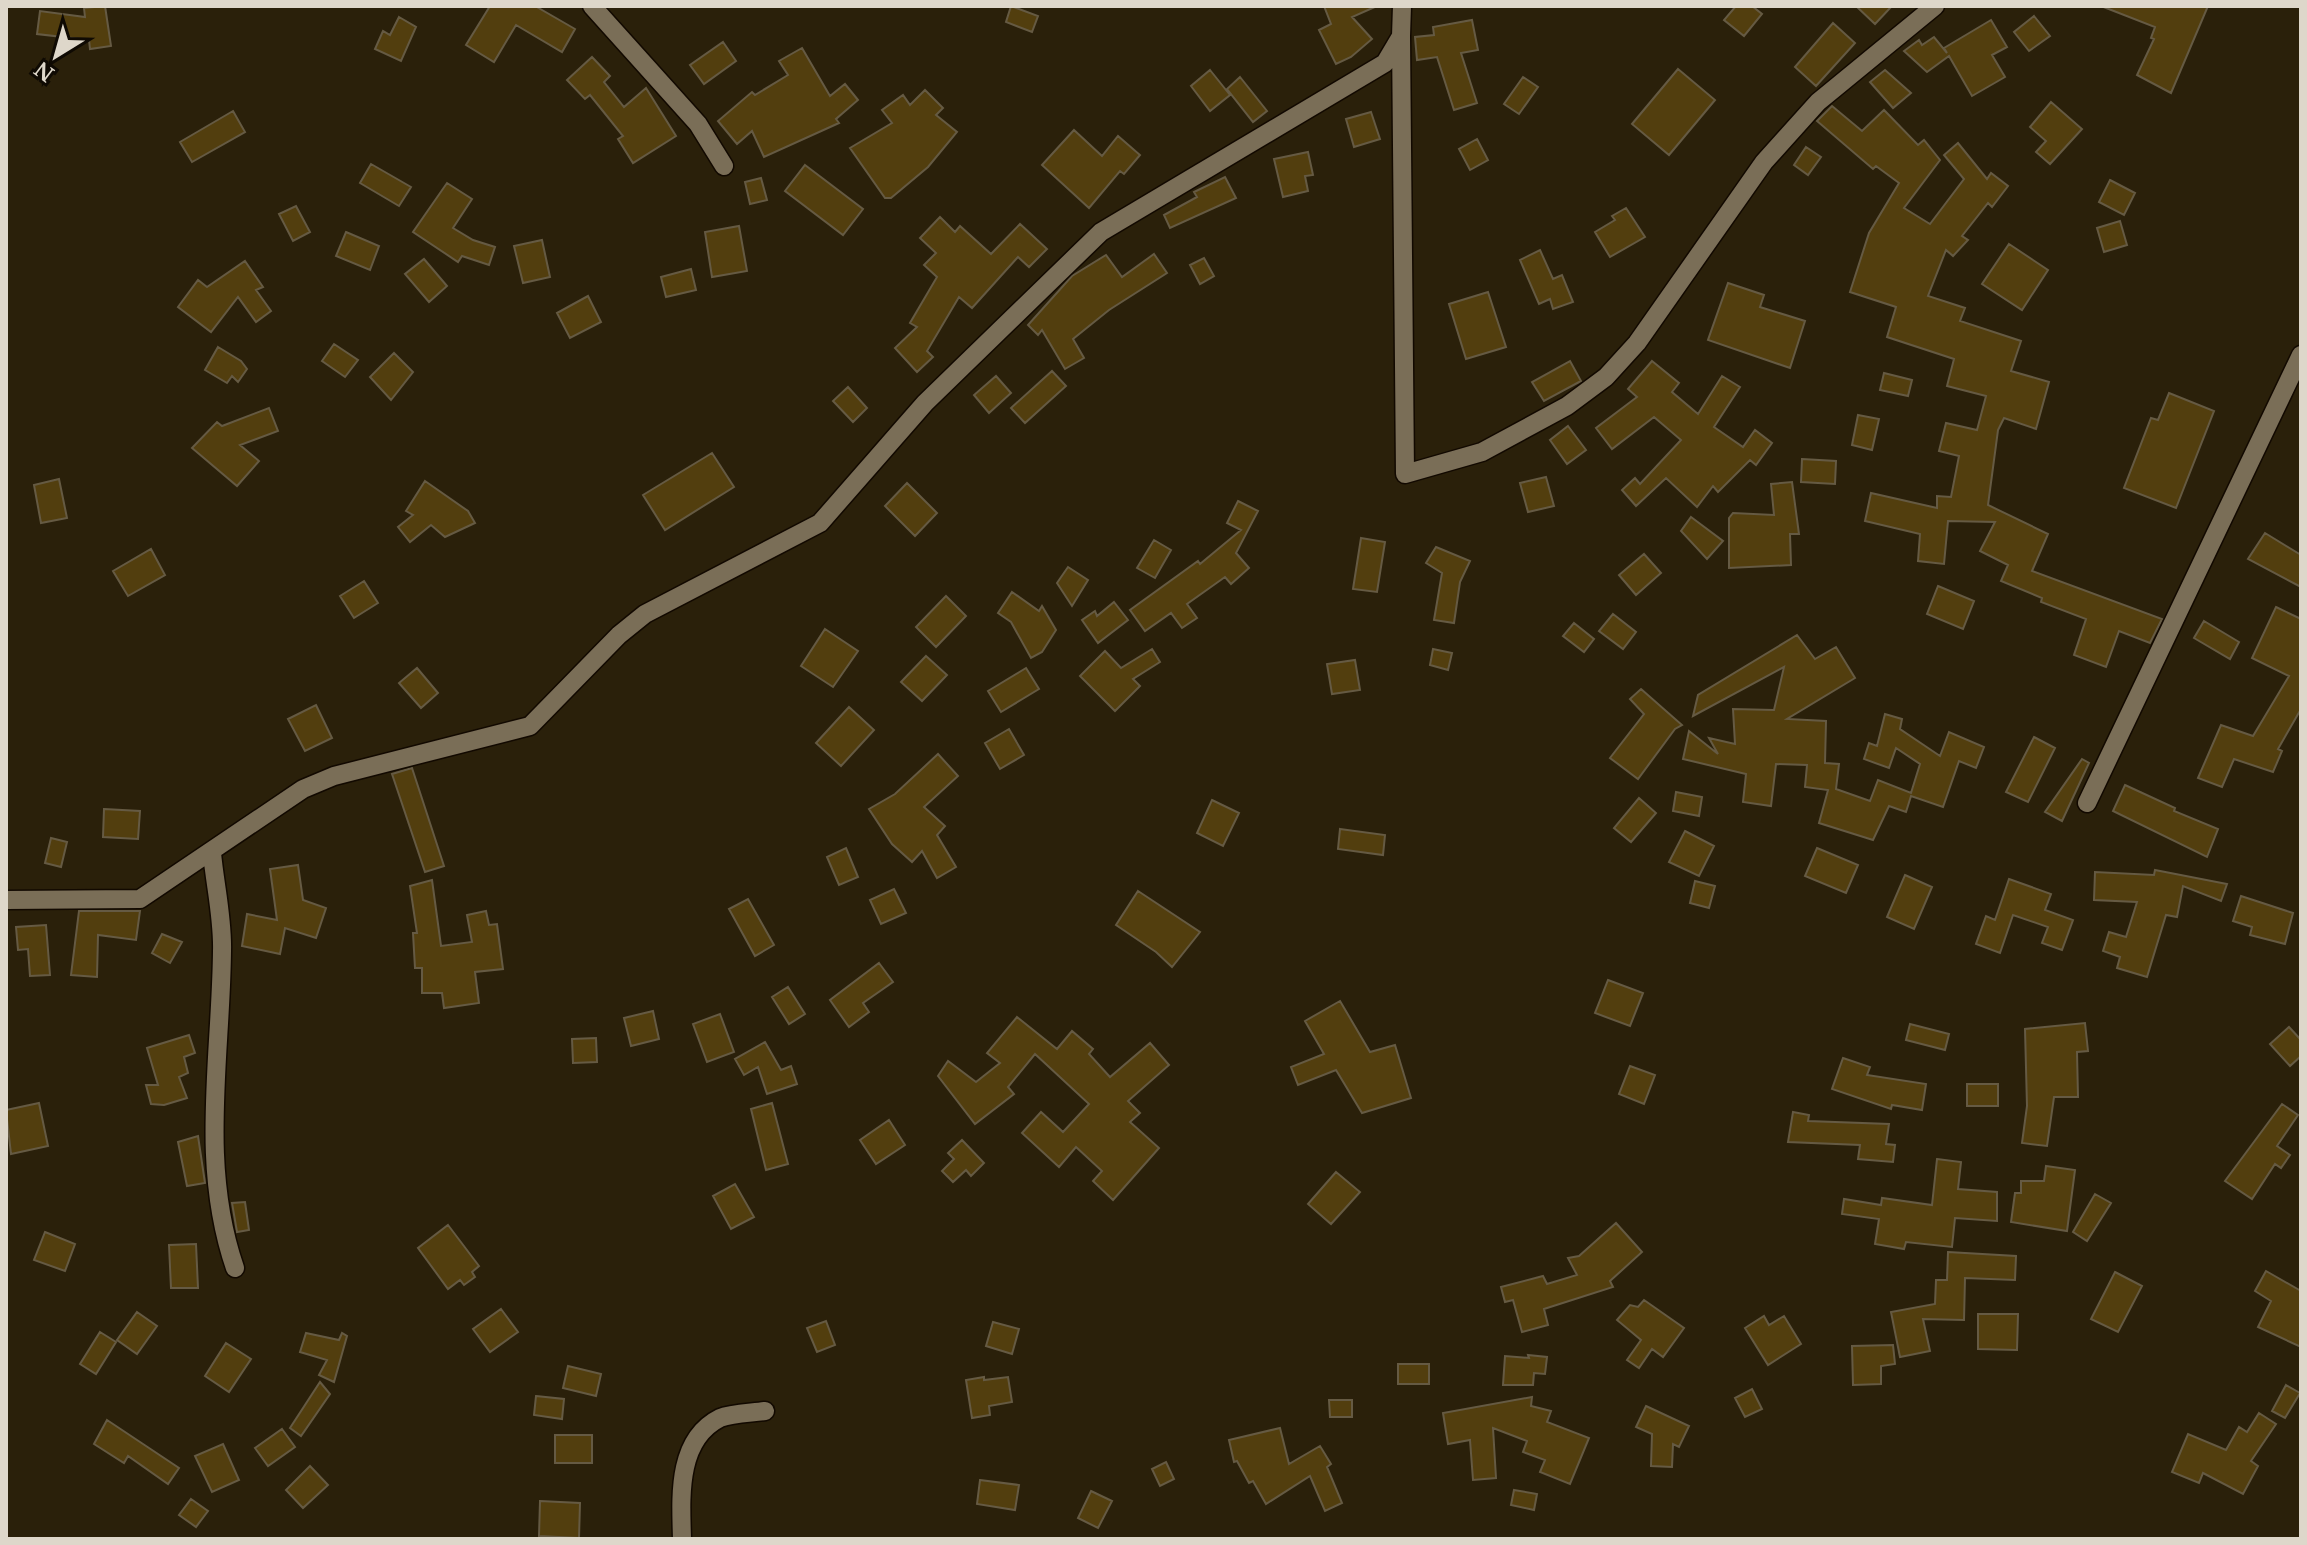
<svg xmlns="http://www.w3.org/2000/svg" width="2307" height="1545" viewBox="0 0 2307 1545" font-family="'Noto Serif',serif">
  <rect width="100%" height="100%" fill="#2a200a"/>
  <path fill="#523e0e" stroke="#655a43" stroke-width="2" d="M105,6l6,40 -21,3 -1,-9 -52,-6 3,-23 45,6 -1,-9z
    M490,6h45l40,23 -13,23 -46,-27 -22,37 -28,-17z
    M1011,6l27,10 -6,16 -26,-10z
    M1324,6h53l-25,11 20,22 -21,18 -15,7 -17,-34 12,-6z
    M1736,6h16l10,8 -18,22 -20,-16z
    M1856,6h36l-17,18z
    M2101,6h107l-37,87 -34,-18 17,-36 -3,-1 4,-11z
    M2034,16l16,20 -21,15 -15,-19z
    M399,17l17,10 -15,34 -26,-12 8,-18 7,4z
    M1472,20l6,30 -17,3 16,50 -23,7 -17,-53 -20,3 -2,-23 19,-2 -1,-8z
    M1991,20l16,27 -15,8 13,22 -33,19 -23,-40 -22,16 -23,-21 15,-11 3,5 12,-8 13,16 -3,-5z
    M1833,23l22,20 -39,43 -21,-19z
    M723,42l13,19 -32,23 -14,-19z
    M802,48l28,48 15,-12 13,16 -22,19 3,4 -75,34 -12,-26 -15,13 -19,-23 34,-29 3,3 33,-20 -9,-14z
    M592,57l18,19 -6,6 20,25 22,-19 30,48 -43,27 -15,-24 5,-3 -33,-41 -5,4 -18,-19z
    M1678,69l37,31 -46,55 -37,-31z
    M1210,70l20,25 -20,16 -19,-25z
    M1885,70l26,23 -18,15 -23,-26z
    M1240,77l27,34 -14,11 -26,-33z
    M1523,77l15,10 -19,27 -15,-10z
    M925,90l18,18 -7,7 21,17 -29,35 -37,31h-6l-35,-50 42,-25 -10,-13 21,-15 7,10z
    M2051,102l31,27 -32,35 -14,-12 10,-11 -16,-14z
    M1832,106l30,25 22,-21 34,35 6,-5 16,20 -36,48 26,16 34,-45 -20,-24 14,-12 29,36 4,-6 17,13 -16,21 -4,-4 -26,33 6,4 -15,16 -7,-6 -18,46 37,12 -5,13 61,20 -10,30 38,11 -13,47 -32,-11 -6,12 -10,75 60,29 -16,37 130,48 -12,24 -31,-12 -13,36 -32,-12 12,-36 -45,-17 1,-4 -41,-17 7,-16 -28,-14 15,-29 -47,-1 -4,43 -26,-3 2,-27 -55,-13 6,-28 66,15v-12l14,1 8,-41 -20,-5 7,-28 31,7 9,-34 -39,-10 7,-27 -67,-22 9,-30 -46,-15 19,-59 30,-50 -23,-17 -3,3 -56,-48z
    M233,111l12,21 -53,30 -12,-20z
    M1371,112l9,27 -26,8 -8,-28z
    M1074,130l28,26 16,-20 22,19 -16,19 -4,-3 -31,37 -47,-43z
    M1477,139l11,21 -18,10 -11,-21z
    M1806,147l15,10 -13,18 -14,-10z
    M1308,152l5,23 -8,1 3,15 -25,6 -9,-38z
    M371,164l40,23 -12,19 -39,-23z
    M805,165l58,44 -20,26 -58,-44z
    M1225,177l11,21 -66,30 -6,-13 33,-18 -3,-5z
    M761,178l6,22 -17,4 -5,-22z
    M2110,180l25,13 -11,22 -25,-13z
    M447,183l25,16 -19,29 20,12 22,7 -6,18 -27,-9 -4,6 -45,-30z
    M296,206l14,26 -17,9 -14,-27z
    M1626,208l19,29 -35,20 -15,-25 20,-12 -3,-4z
    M940,217l15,15 5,-6 31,28 29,-30 27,25 -18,18 -11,-10 -46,51 -13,-11 -32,54 6,6 -16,15 -22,-24 22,-21 -7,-4 27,-46 -13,-12 12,-12 -16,-15z
    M2120,221l7,24 -23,7 -7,-24z
    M739,226l8,45 -35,6 -7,-45z
    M346,232l33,14 -9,24 -34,-14z
    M542,240l8,37 -27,6 -9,-37z
    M2009,244l39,26 -26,40 -40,-26z
    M1540,250l13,29 9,-4 11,27 -20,7 -3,-10 -11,5 -19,-44z
    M1154,254l13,19 -58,37 -36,29 11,19 -19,11 -23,-39 -4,5 -10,-10 44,-49 34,-21 16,22z
    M1204,258l10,18 -14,8 -10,-19z
    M424,259l23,27 -18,16 -24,-28z
    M245,261l18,26 -7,3 15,21 -15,11 -18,-25 -27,35 -33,-25 20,-27 9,7z
    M691,269l5,21 -30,7 -5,-20z
    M1728,283l36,12 -4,12 45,14 -15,47 -82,-28z
    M1488,292l18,55 -40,12 -17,-55z
    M588,296l13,26 -31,16 -13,-25z
    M334,344l24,16 -13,17 -23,-16z
    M218,347l23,14 6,8 -9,13 -6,-6 -5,7 -22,-13z
    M394,353l19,19 -22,28 -21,-23z
    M1570,361l11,20 -37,20 -12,-19z
    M1652,361l27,22 -7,9 26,22 24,-38 18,11 -26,40 29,20 12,-17 17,13 -16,22 -6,-5 -32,32 -5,-6 -16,21 -31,-29 -30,28 -14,-16 13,-12 5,6 41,-44 -27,-23 -42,32 -16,-21 41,-31 -9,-8z
    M1052,371l14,15 -41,37 -14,-15z
    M1884,373l28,7 -4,16 -28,-6z
    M996,376l15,17 -22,20 -15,-18z
    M848,387l19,21 -14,14 -20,-21z
    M2169,393l45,18 -38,97 -52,-20 27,-70 7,2z
    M269,408l9,23 -38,14 19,16 -22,25 -45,-38 25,-26 5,4z
    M1858,415l21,4 -7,31 -20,-5z
    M1568,426l18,24 -19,14 -17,-24z
    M712,453l22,34 -69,43 -22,-35z
    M1802,459l34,2 -1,23 -34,-2z
    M1546,477l8,29 -26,6 -8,-29z
    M59,479l8,39 -26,5 -7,-38z
    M425,481l43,30 7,12 -30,14 -14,-12 -21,17 -12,-15 15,-12 -7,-4z
    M1792,482l7,52h-9l1,31 -62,3v-50l4,-5 41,2 -3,-31z
    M907,483l30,30 -22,23 -30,-30z
    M1238,501l20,10 -22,42 13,15 -18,16 -6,-7 -38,27 10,14 -15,10 -11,-15 -26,18 -15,-21 68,-49 2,3 41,-34 -14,-7z
    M1691,517l32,24 -16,18 -26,-28z
    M2265,533l36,22v32l-53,-28z
    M1361,538l24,4 -8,50 -24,-3z
    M1154,540l17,10 -16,28 -18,-10z
    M1436,547l34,14 -10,21 -6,41 -20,-3 8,-47 -16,-10z
    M151,549l14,26 -37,21 -15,-25z
    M1644,554l17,19 -25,22 -17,-20z
    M1068,567l20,13 -16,26 -15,-23z
    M364,581l14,22 -24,15 -14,-22z
    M1938,586l36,15 -11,28 -36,-15z
    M1012,592l27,19 3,-5 14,24 -14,22 -11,6 -20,-36 -13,-9z
    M946,596l20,20 -30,31 -20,-20z
    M1114,602l14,18 -30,23 -16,-23 13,-9 2,5z
    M2276,607l25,12v90l-23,40 4,2 -9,21 -39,-13 -12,28 -24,-9 23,-53 32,11 36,-60 -37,-18z
    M1613,614l23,18 -13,17 -24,-18z
    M2204,621l35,21 -9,17 -36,-21z
    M1574,623l20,16 -10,13 -21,-16z
    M825,629l33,22 -25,36 -32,-21z
    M1797,635l18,24 21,-12 19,31 -68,41 39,2 -1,42 14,1 -3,25 34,12 8,-21 33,13 9,-29 -24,-16 -7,20 -25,-9 5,-16 8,3 8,-32 17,5 -2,10 40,27 9,-24 35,15 -8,21 -17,-7 -16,46 -32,-11 -5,16 -17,-6 -16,34 -54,-17 9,-33 -23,-3 2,-22 -31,-1 -5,42 -28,-4 3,-28 -63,-15 6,-28 29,23 -9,-16 26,6 -2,-35 41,1 10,-43 -91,49 5,-21z
    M1152,649l8,13 -27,17 7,7 -25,25 -35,-35 25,-25 16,17z
    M1433,649l19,4 -4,17 -18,-5z
    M926,656l21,19 -25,26 -21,-19z
    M1355,660l5,30 -28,4 -5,-30z
    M417,668l21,25 -17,15 -22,-25z
    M1026,668l13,21 -38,23 -13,-21z
    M1641,689l41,36 -7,4 -37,50 -28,-21 34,-44 -14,-15z
    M316,705l16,33 -27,13 -17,-32z
    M849,707l25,23 -33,36 -25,-23z
    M1009,729l15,26 -24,14 -15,-26z
    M2034,737l21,11 -27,54 -22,-10z
    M938,754l20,22 -34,31 21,19 -8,9 19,32 -19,11 -15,-27 -10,11 -20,-18 -23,-35 26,-15z
    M2082,759l7,4 -27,58 -17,-9z
    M412,768l32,98 -19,6 -33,-98z
    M2125,785l50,23 -1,3 44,18 -11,28 -94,-46z
    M1676,792l26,5 -3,19 -26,-5z
    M1639,798l17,15 -25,29 -17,-14z
    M1212,800l27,13 -16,33 -26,-13z
    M104,809l36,2 -2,28 -35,-2z
    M1340,829l45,6 -2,20 -45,-6z
    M1685,831l29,15 -15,30 -30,-14z
    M51,838l16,4 -6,25 -16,-4z
    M846,848l12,29 -19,8 -12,-28z
    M1817,848l41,17 -12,28 -41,-17z
    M298,865l5,35 23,8 -10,30 -31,-10 -5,26 -38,-8 5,-32 30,6 -7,-51z
    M2155,870l72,14 -6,17 -38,-15 -6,31 -11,-2 -19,62 -30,-9 3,-11 -17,-6 6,-19 17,5 11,-35 -43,-2 1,-28 59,3z
    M1905,875l27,12 -18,42 -27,-12z
    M2009,879l42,15 -6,16 28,10 -11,30 -20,-7 6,-16 -35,-12 -13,38 -24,-9 10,-28 9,4z
    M432,880l9,66 31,-4 -5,-27 19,-4 3,14 8,-1 6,45 -28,3 4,31 -35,5 -2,-15h-20v-25h-7l-2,-35h4l-7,-47z
    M1695,881l20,5 -6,22 -19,-5z
    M894,889l12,24 -25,11 -11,-24z
    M1138,891l62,41 -28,35 -16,-15 -40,-27z
    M2241,896l52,17 -8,31 -35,-9 2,-8 -19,-6z
    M748,899l26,46 -19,11 -26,-47z
    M79,911h61l-4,29 -38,-5 -1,42 -26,-2z
    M46,925l4,50 -20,1 -2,-27 -10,1 -2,-23z
    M162,934l20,8 -12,21 -18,-10z
    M879,963l14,19 -30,21 6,9 -20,15 -19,-27z
    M1608,980l35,13 -13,33 -35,-13z
    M788,987l17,27 -16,10 -17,-27z
    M1340,1001l30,51 25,-7 16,53 -49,15 -26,-43 -38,15 -7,-18 33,-13 -19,-33z
    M653,1011l6,28 -28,7 -7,-28z
    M720,1014l14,38 -27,10 -14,-38z
    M1017,1017l40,32 15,-18 21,18 -4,5 21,23 40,-34 19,22 -41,36 12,12 -10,9 29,26 -46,52 -20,-19 9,-10 -26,-24 -17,20 -37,-34 19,-21 22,20 26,-28 -54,-50 -27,33 6,7 -39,30 -37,-48 10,-15 28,21 24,-19 -13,-10z
    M2085,1023l3,28 -11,1 1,45h-24l-7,49 -25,-3 5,-37 -2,-77z
    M1910,1024l39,10 -4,16 -39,-10z
    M2289,1027l12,13v16l-11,10 -20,-22z
    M189,1035l6,18 -11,4 4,16 -9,4 8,21 -23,7 -13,-1 -5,-19h12l-11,-37z
    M596,1038l1,24 -24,1 -1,-24z
    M765,1042l16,28 10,-4 6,18 -30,10 -9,-27 -14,8 -9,-16z
    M1843,1058l27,9 -3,8 59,9 -4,26 -30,-5 -1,4 -59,-20z
    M1630,1066l25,9 -11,29 -25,-10z
    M1967,1084h31v22h-31z
    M39,1103l9,43 -37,8 -5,-44z
    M772,1103l16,61 -22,6 -15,-61z
    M2282,1104l16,11 -21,31 13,9 -9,13 -6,-4 -23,35 -27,-18z
    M1793,1112l16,3 -1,6 81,3 -3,20 9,1 -2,17 -35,-3 2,-14 -72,-3z
    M889,1120l16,25 -29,19 -16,-24z
    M198,1136l7,47 -18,3 -9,-44z
    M962,1140l22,23 -13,13 -5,-6 -13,12 -11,-11 12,-12 -6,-6z
    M1937,1159l24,3 -3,27 39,3v29l-42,-3 -3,29 -46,-5 -2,7 -29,-5 4,-25 -37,-5 2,-15 37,6 1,-7 50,7z
    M2046,1166l29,4 -8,61 -56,-9 4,-29h6v-12h23z
    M1336,1172l24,20 -29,32 -23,-20z
    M735,1184l19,33 -23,12 -18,-33z
    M2095,1194l16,9 -24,38 -14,-9z
    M245,1202l4,28 -12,2 -5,-29z
    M1616,1223l26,29 -32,29 3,6 -69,22 4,16 -26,7 -9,-32 -8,2 -4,-15 42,-11 4,8 30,-9 -9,-17 11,-2z
    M448,1225l31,41 -7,6 3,5 -11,8 -4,-5 -12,9 -30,-41z
    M45,1232l30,12 -10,27 -31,-11z
    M196,1244l2,44h-27l-2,-43z
    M1948,1252l68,4 -1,24 -50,-2 -1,42 -41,-1 7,32 -30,6 -9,-45 44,-8 1,-24h11z
    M2266,1271l35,20v56l-43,-20 13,-26 -16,-10z
    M2115,1272l27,14 -24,46 -27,-13z
    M1644,1300l40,28 -21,29 -11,-8 -13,19 -12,-8 14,-20 -24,-20 13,-15 8,2z
    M501,1309l17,23 -28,20 -17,-23z
    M137,1312l20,14 -20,28 -20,-14z
    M1978,1314h40l-1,36 -39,-1z
    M1764,1316l5,9 15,-9 17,28 -33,21 -23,-37z
    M826,1321l9,24 -18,7 -10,-24z
    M993,1322l26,7 -7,25 -26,-8z
    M100,1332l16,10 -20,32 -16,-10z
    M306,1333l33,7 3,-7 5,3 -13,46 -15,-7 8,-15 -27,-8z
    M226,1343l25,16 -22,33 -24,-16z
    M1893,1345l2,19 -14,2v18l-28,1 -1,-39z
    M1528,1355l19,2 -2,17 -11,-1 -1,12h-30l2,-29 24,2z
    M1398,1364h31v20h-31z
    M568,1366l33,8 -5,22 -33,-8z
    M984,1377v3l24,-3 4,25 -23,4 1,9 -18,3 -6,-38z
    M320,1382l10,12 -29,42 -11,-8z
    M2286,1385l14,8 -15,25 -13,-7z
    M1752,1389l10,20 -17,8 -10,-19z
    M536,1396l28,3 -2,20 -28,-4z
    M1532,1397l-1,9 20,5 -4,11 42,16 -19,46 -30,-12 5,-12 -22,-8 4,-11 -34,-13 3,50 -23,2 -3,-40 -22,4 -5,-31z
    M1329,1400h23v17h-22z
    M1646,1406l43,20 -10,21 -6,-3 -1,23 -21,-1 1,-32 -16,-7z
    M2259,1413l17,11 -25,37 7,5 -15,28 -40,-21 -4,10 -27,-11 16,-38 38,16 13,-23 8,5z
    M107,1420l72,48 -11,16 -40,-28 -4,7 -30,-19z
    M1280,1428l9,36 31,-18 11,18 -4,3 15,36 -17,8 -15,-35 -44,28 -13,-23 -4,2 -12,-22 -3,1 -5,-22z
    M282,1429l13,18 -27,19 -13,-18z
    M555,1435h37v28h-37z
    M223,1444l16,36 -27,12 -17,-36z
    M1166,1462l8,17 -14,7 -8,-17z
    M310,1466l18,19 -25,23 -17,-18z
    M980,1480l39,5 -4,25 -38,-6z
    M1514,1490l23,4 -3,16 -23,-5z
    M1091,1491l21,10 -14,27 -20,-10z
    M191,1499l17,12 -12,16 -17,-12z
    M540,1501l40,2 -1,35 -40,-2z"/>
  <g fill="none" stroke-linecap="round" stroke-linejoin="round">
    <defs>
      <path id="minor" d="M592,6l106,118 26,42
        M1401,36l4,438 77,-22 85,-46 39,-29 31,-34 127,-181 54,-60 117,-96
        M2087,803l214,-448
        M212,853c3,32 11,66 10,98 -1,107 -23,213 13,317
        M6,900l134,-1 163,-110 31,-13 196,-50 89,-91 26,-21 175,-91 105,-120 176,-171 284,-169 16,-27 1,-30
        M682,1539c-1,-40 -6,-99 38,-121 12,-5 32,-5 45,-7"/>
    </defs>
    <use href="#minor" stroke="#120900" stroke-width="21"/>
    <use href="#minor" stroke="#7a6e57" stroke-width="18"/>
  </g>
  <rect width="2307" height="1545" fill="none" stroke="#ded7ca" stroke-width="16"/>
  <g transform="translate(56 56) rotate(217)" stroke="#0f0a03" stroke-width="6" paint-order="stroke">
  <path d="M0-6L14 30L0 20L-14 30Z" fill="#ded7ca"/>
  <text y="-12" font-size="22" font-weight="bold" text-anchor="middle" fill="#ded7ca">N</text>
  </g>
</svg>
